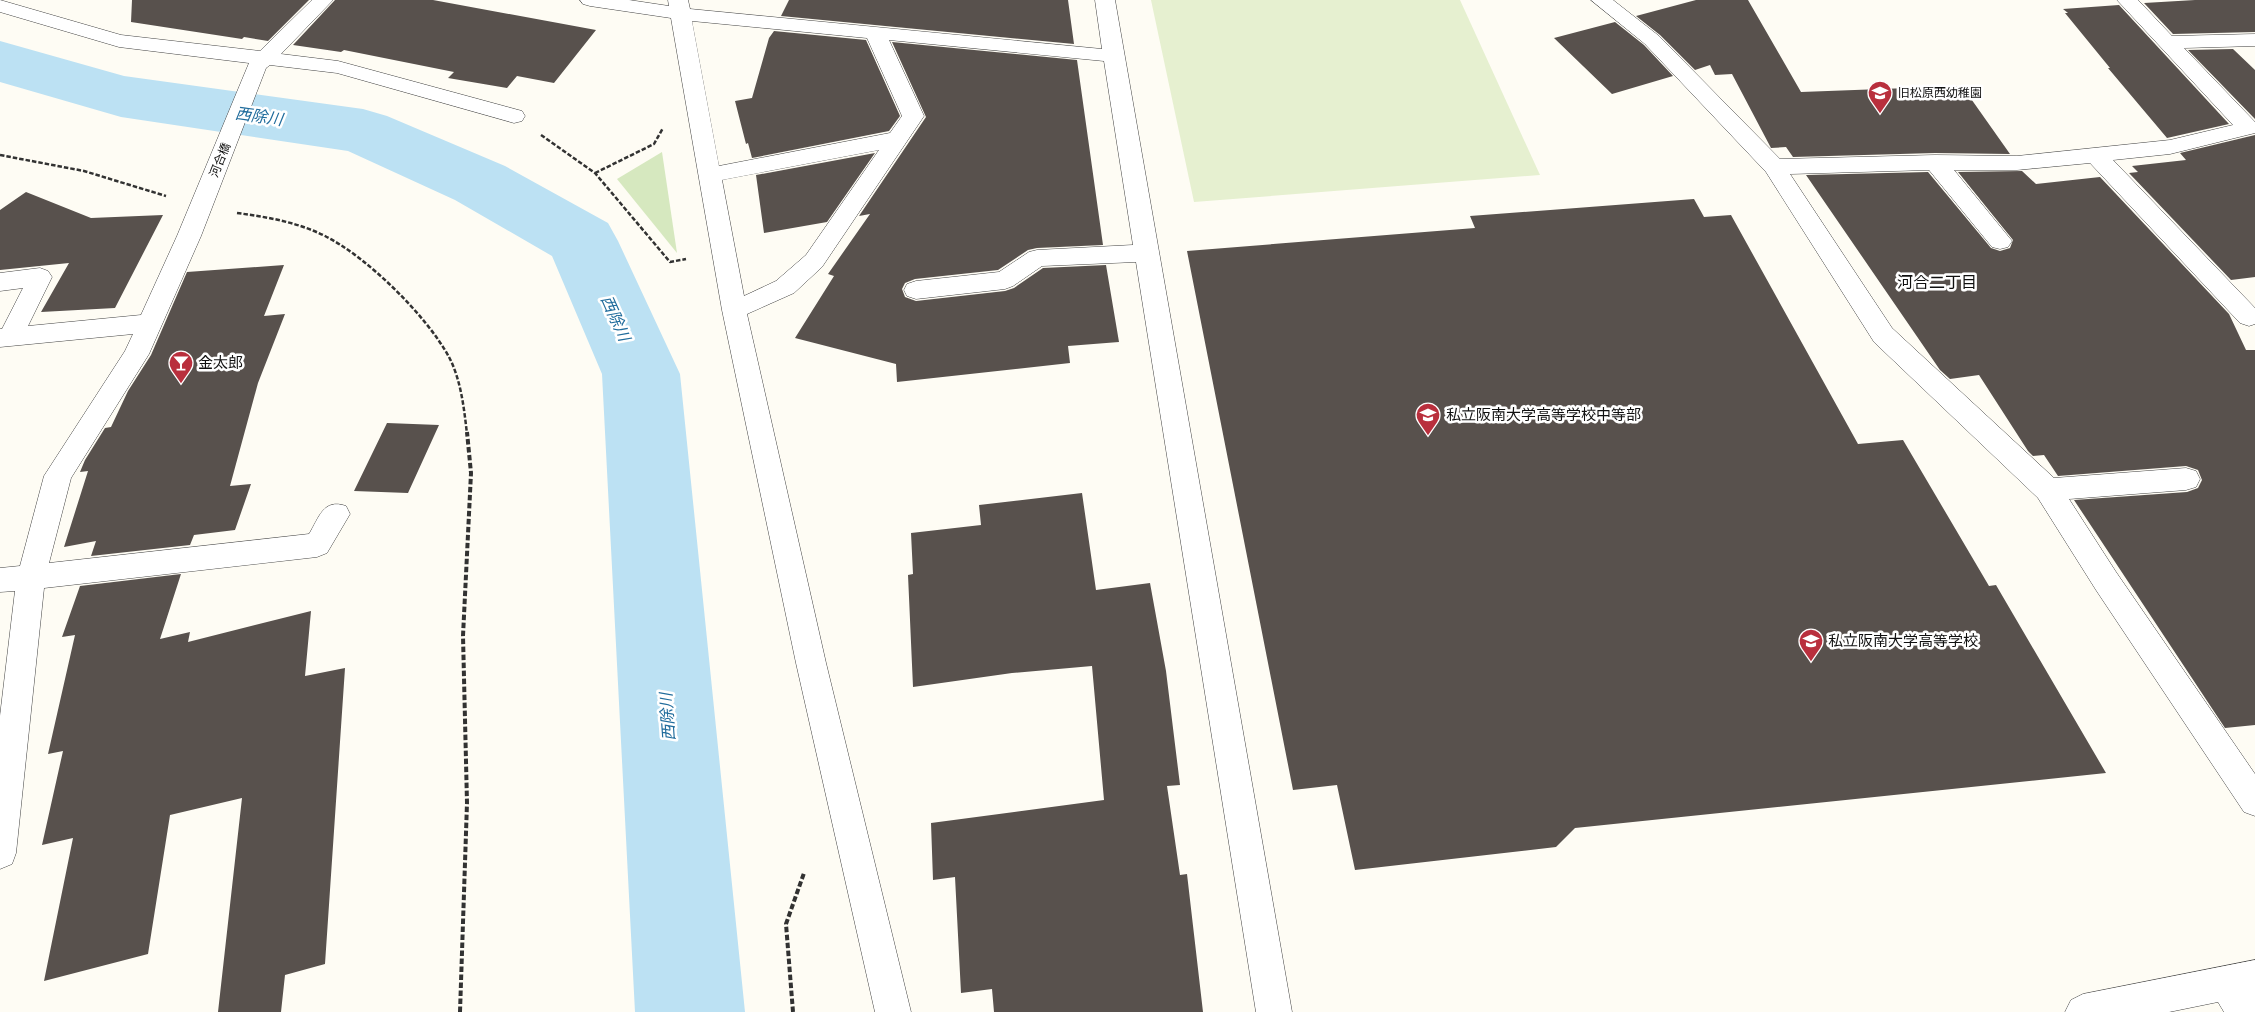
<svg xmlns="http://www.w3.org/2000/svg" width="2255" height="1012" viewBox="0 0 2255 1012" font-family="'Playfair Display','Noto Sans JP',serif">
  <rect width="100%" height="100%" fill="#fefcf4"/>
  <path fill="#d6e8bf" d="M662,152l15,101 -60,-74z"/>
  <path fill="#e6f0d0" d="M1151,0h309l80,175 -346,27z"/>
  <g fill="none" stroke-linecap="round" stroke-linejoin="round">
    <path fill="#bce1f3" fill-rule="evenodd" d="M0,41l124,35 239,33 24,7 118,50 103,57 10,18 62,133 65,638h-110l-33,-638 -50,-118 -97,-56 -107,-49 -227,-34 -121,-35z"/>
  </g>
  <path fill="#58514d" d="M132,0h177l-41,41 -24,-4 -2,2 -111,-17z
    M335,0h98l163,30 -42,53 -37,-7 -10,12 -59,-10 6,-6 -110,-22 -3,2 -48,-7z
    M789,0h279l6,44 -293,-28z
    M1696,0h52l53,92 161,-6 48,68 -75,-1 -142,4 -7,-10 -15,1 -39,-74 -17,1 -5,-10 -15,5 -35,-35 -24,-19z
    M2195,0h60v32l-82,2 -29,-31z
    M2119,5l110,119 -62,14 -59,-70h2l-45,-55h3l-5,-4z
    M1615,22l29,23 29,31 -61,18 -58,-56z
    M774,31l92,9 34,76 -11,15 -137,27 -4,-15 -2,1 -11,-43 17,-3 17,-60z
    M892,42l185,18 26,185 -66,3 -9,2 -30,20 -83,9 -10,4 -3,6 3,8 11,4 89,-10 9,-3 29,-20 63,-3 13,77 -51,4 2,17 -173,19 -1,-18 -101,-26 39,-62 -6,-2 42,-60 -11,2 67,-99z
    M2233,49l22,21v49l-67,-69z
    M2255,135v142l-24,3 -102,-107 9,-1 -6,-6 54,-6 -6,-7z
    M875,153l-48,69 -63,11 -8,-58z
    M2022,171l14,13 64,-7 129,137 17,36h9v375l-30,3 -151,-228 113,-8 11,-4 4,-8 -4,-10 -12,-4 -128,10 -14,-21 -11,1 -5,-5 -49,-76 -29,4 -10,-9 -134,-195 122,-3 63,76 9,3 10,-3 3,-8 -55,-68z
    M26,192l65,26 72,-3 -48,93 -74,4 28,-49 -69,7v-60z
    M1694,199l10,18 27,-2 127,229 45,-4 86,146 7,-1 110,188 -531,55 -19,19 -201,23 -18,-85 -44,5 -106,-539 288,-23 -5,-12z
    M284,265l-20,51 21,-2 -27,69 -28,103 21,-2 -16,46 -41,5 -4,10 -99,11 5,-15 -32,6 24,-76 -8,1 5,-12 20,-32 6,-1 17,-36 23,-36 36,-83z
    M387,423l52,2 -31,68 -54,-2z
    M1082,493l14,97 54,-7 16,88 14,114 -13,1 13,89 7,-1 16,138h-209l-2,-23 -31,4 -6,-116 -22,3 -2,-57 173,-23 -12,-134 -80,7 -99,14 -5,-112 5,-1 -2,-41 70,-8 -2,-20z
    M181,574l-21,65 30,-7 -2,10 123,-31 -6,65 40,-8 -20,296 -40,11 -4,37h-63l24,-214 -72,17 -22,139 -104,27 29,-143 -31,7 21,-94 -15,3 27,-119 -13,2 18,-51z"/>
  <g fill="none" stroke-linecap="round" stroke-linejoin="round">
    <defs>
      <path id="minor" d="M0,0l121,35 139,16 52,-51h21l-52,54 57,7 184,50 3,5 -3,5 -8,2 -177,-50 -67,-8 -4,3 -65,168 -52,118 -78,124 -22,85 260,-29c10,-16 14,-36 37,-28l4,8 -23,39 -10,4 -273,31 -28,265 -4,11 -12,5v-153l15,-125 -15,1v-24l20,-2 24,-90 81,-125 8,-17 -133,13v-18h2l21,-41 -23,3v-18l40,-5 8,3 4,6 -24,49 113,-11 36,-79 72,-173 -130,-16 -119,-35z
        M580,0h49l40,6 -1,-6h20l2,9 412,40 -7,-49h20l177,1012h-36l-120,-750 -94,4 -29,20 -8,3 -89,10 -9,-3 -3,-6 3,-6 9,-3 83,-9 30,-20 8,-2 96,-5 -29,-184 -215,-21 35,76 -102,151 -28,26 -47,21 79,349 85,349h-36l-79,-349 -74,-353 -51,-292 -81,-12 -7,-2zM692,21l175,17 35,78 -12,17 -171,33zM879,150l-73,105 -30,26 -32,15 -22,-116z
        M1591,0h22l46,36 121,123 155,-4 82,1 153,-16 63,-15 -116,-125h21l34,36 83,-2v12l-71,2 71,74v11l-85,21 -57,6 142,148v16l-6,2 -9,-3 -150,-160 -73,7h-63l58,71 -4,6 -8,2 -8,-2 -63,-77 -139,4 102,154 162,150 132,-10 10,3 4,8 -4,8 -10,3 -117,9 47,73 139,202v42l-11,-4 -148,-222 -58,-92 -164,-156 -108,-170 -121,-128z
        M2255,960v52h-31l-6,-10 -49,10h-104l6,-12 12,-6z"/>
    </defs>
    <use href="#minor" stroke="#434343" stroke-width="1"/>
    <path stroke="#323232" stroke-width="2.5" stroke-dasharray="4.5 2" stroke-linecap="butt" d="M541,135l54,38 75,89 16,-3
      M0,155l84,16 82,25
      M595,173l59,-29 9,-16
      M237,213c30,4 60,9 88,23 42,21 101,79 124,121 12,23 15,51 18,77"/>
    <path stroke="#323232" stroke-width="4" stroke-dasharray="5.5 2.5" stroke-linecap="butt" d="M460,1012l7,-209 -4,-167 8,-163 -4,-41
      M793,1012l-7,-88 18,-51"/>
    <use href="#minor" fill="#fff" fill-rule="evenodd"/>
  </g>
  <defs>
    <symbol id="school-pin" viewBox="-11 -11 22 30"><path d="M0 17L-7.5 6A9.5 9.5 0 1 1 7.5 6Z" fill="#b92f3d" stroke="#fff"/><path d="M0-5L7-2L0 1L-7-2ZM-4 1L0 2.5L4 1V4Q0 6-4 4Z" fill="#fff"/></symbol>
    <symbol id="bar-pin" viewBox="-11 -11 22 30"><path d="M0 17L-7.5 6A9.5 9.5 0 1 1 7.5 6Z" fill="#b92f3d" stroke="#fff"/><path d="M-6-5H6L.8 .8V4.5H3.5V6h-7V4.5H-.8V.8Z" fill="#fff"/></symbol>
  </defs>
  <g fill-rule="evenodd">
    <use href="#school-pin" x="1866" y="79" width="28" height="38"/>
    <use href="#bar-pin" x="167" y="349" width="28" height="38"/>
    <use href="#school-pin" x="1414" y="401" width="28" height="38"/>
    <use href="#school-pin" x="1797" y="627" width="28" height="38"/>
  </g>
  <g text-anchor="middle" stroke-width="5" stroke-linejoin="round" paint-order="stroke">
    <g font-size="12" fill="#101010" stroke="#fff" text-anchor="start">
      <text x="1898" y="97">旧松原西幼稚園</text>
    </g>
    <g font-size="12" fill="#101010" stroke="#fff">
      <text transform="translate(220 160) rotate(-68)" y="4">河合橋</text>
    </g>
    <g font-size="15" fill="#101010" stroke="#fff" text-anchor="start">
      <text x="198" y="368">金太郎</text>
      <text x="1446" y="420">私立阪南大学高等学校中等部</text>
      <text x="1828" y="646">私立阪南大学高等学校</text>
    </g>
    <g font-size="16" font-style="italic" fill="#206c9c" stroke="#fff">
      <text transform="translate(259 116) rotate(8)" y="6">西除川</text>
      <text transform="translate(616 318) rotate(66)" y="6">西除川</text>
      <text transform="translate(667 717) rotate(-94)" y="6">西除川</text>
    </g>
    <g font-size="16" fill="#101010" stroke="#fff">
      <text x="1937" y="288">河合二丁目</text>
    </g>
  </g>
</svg>
